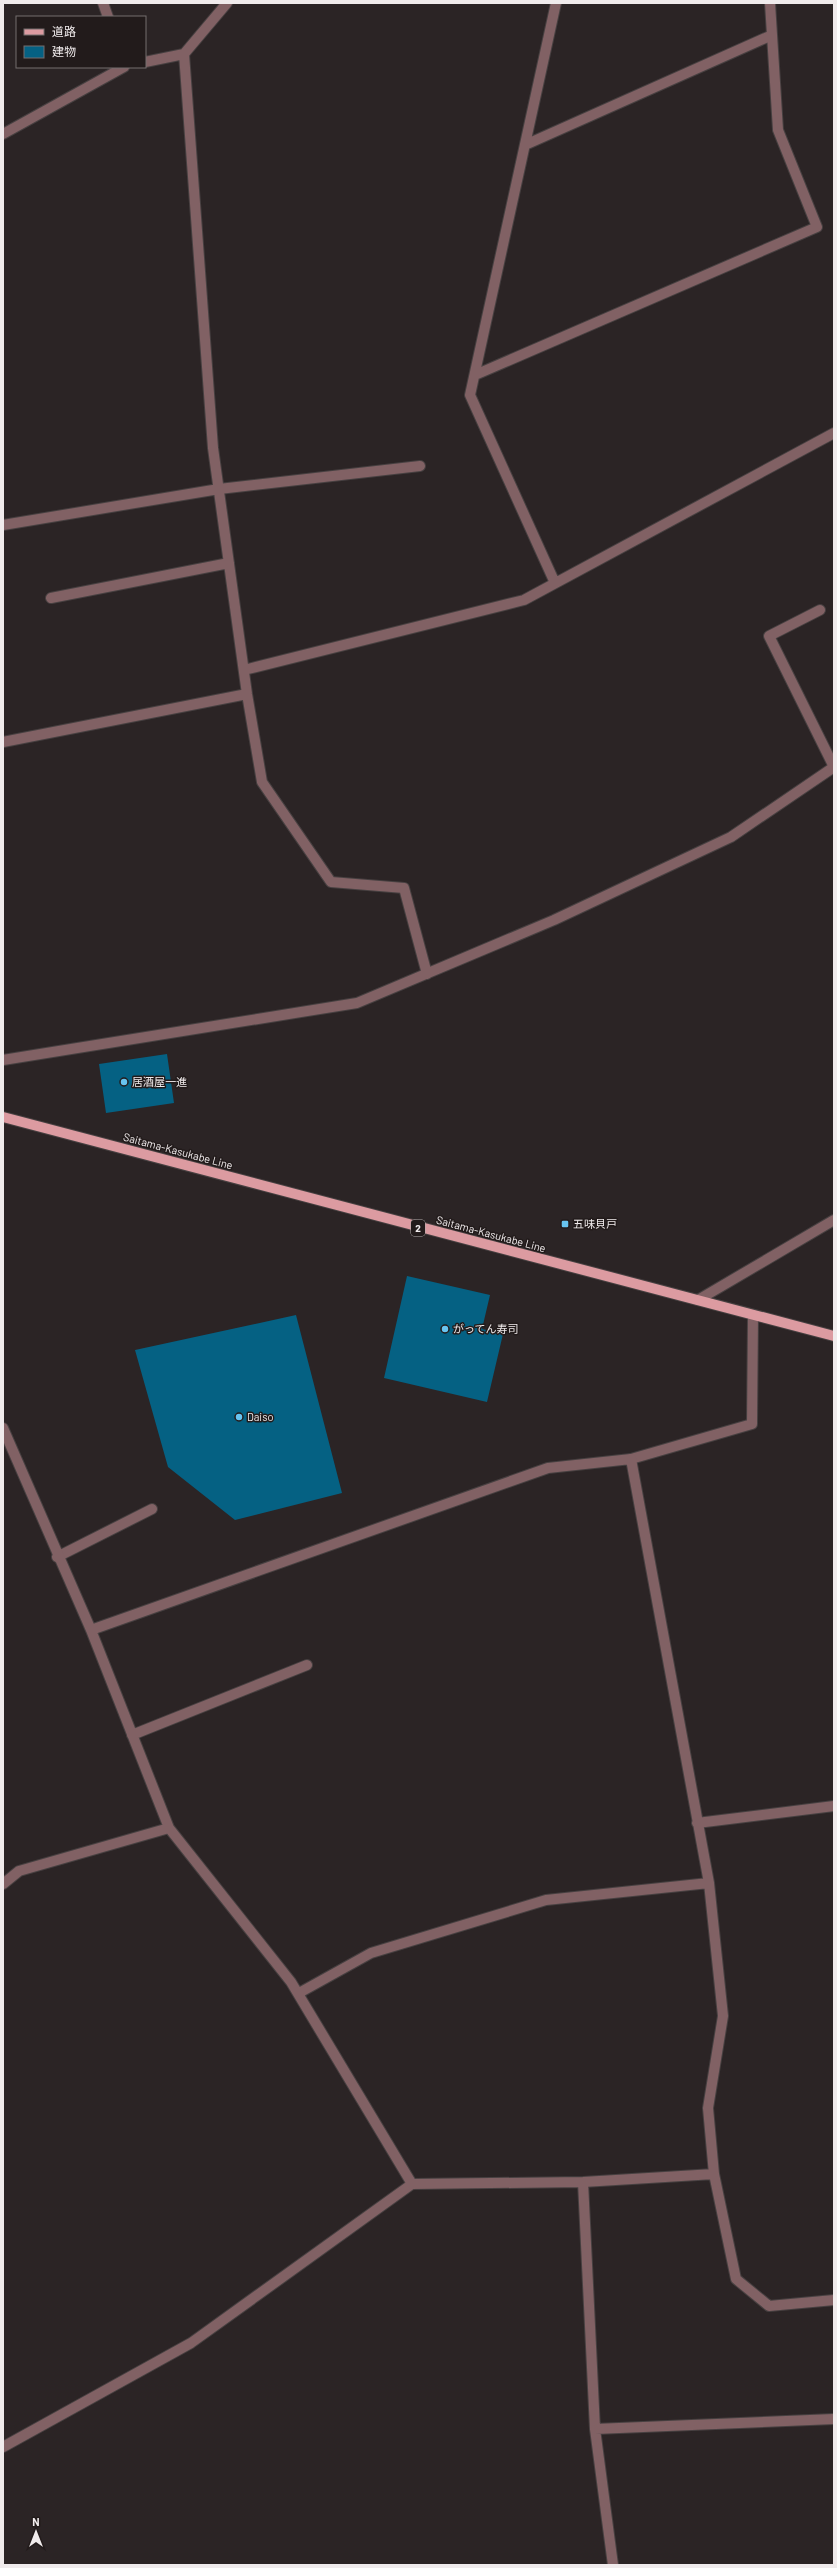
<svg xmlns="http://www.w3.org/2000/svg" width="837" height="2568" viewBox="0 0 837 2568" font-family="Barlow,'Noto Sans JP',sans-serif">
  <rect width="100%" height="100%" fill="#2b2425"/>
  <path fill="#056183" d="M167,1054l7,49 -68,10 -7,-49z
    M407,1276l83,19 -8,34 21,5 -16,68 -103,-24z
    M296,1315l46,178 -107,27 -67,-53 -33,-117z"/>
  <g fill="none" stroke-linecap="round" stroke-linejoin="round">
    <defs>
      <path id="lane" d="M631,1459l121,-35 1,-109
        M57,1557l95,-48"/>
      <path id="street" d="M103,3l5,14
        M184,54l29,394 34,246 15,88 69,100 73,6 23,86
        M145,62l39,-8 43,-51
        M3,134l121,-67
        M525,145l247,-110
        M475,375l342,-148 -39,-97 -8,-127
        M3,525l216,-36 201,-23
        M555,583l-85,-188 86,-392
        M51,598l178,-35
        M820,610l-51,26 65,131
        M244,670l280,-70 310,-167
        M3,742l244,-48
        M3,1060l354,-57 197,-83 177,-83 103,-70
        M698,1300l136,-80
        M3,1428l88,202 78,198 122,154 121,202 -221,159 -188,104
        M91,1630l457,-162 83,-9 78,424 14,133 -15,92 6,66 22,105 33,27 65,-6
        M132,1735l175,-70
        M697,1823l137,-17
        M3,1884l16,-13 150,-43
        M299,1993l72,-40 175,-53 163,-17
        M583,2182l12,247 18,136
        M412,2184l171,-2 131,-8
        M595,2429l239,-10"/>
      <path id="primary" d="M3,1117l831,219"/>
    </defs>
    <use href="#lane" stroke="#474041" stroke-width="12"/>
    <use href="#street" stroke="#474041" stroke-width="12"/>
    <use href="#primary" stroke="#474041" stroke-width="12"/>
    <use href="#lane" stroke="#816164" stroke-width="10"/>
    <use href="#street" stroke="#816164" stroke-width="10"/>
    <use href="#primary" stroke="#dc9ba1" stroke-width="10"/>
  </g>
  <g fill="#68c4f0" stroke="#221b1b" stroke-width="1.5">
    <circle cx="124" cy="1082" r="4"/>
    <rect x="561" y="1220" width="8" height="8" rx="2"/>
    <circle cx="445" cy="1329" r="4"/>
    <circle cx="239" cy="1417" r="4"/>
  </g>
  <g text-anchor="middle" stroke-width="3" stroke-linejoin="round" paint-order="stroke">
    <rect fill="#221b1b" stroke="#b2adad" stroke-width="1" x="411" y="1220" width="14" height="16" rx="3"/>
    <g font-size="10" font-weight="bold" fill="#f0ebec">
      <text x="418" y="1232">2</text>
    </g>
    <g font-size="11" fill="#f0ebec" stroke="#221b1b" text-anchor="start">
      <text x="132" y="1086">居酒屋一進</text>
      <text x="573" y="1228">五味貝戸</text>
      <text x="453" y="1333">がってん寿司</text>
      <text x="247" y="1421">Daiso</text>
    </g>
    <g font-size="11" fill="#f0ebec" stroke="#221b1b">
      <text transform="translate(178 1151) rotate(15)" y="4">Saitama-Kasukabe Line</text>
      <text transform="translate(491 1234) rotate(15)" y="4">Saitama-Kasukabe Line</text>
    </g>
  </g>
  <rect width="837" height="2568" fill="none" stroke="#f0ebec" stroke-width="8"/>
  <rect x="16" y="16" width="130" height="52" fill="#221b1b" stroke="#746e6f"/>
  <rect x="24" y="29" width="20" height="6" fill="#dc9ba1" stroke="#746e6f"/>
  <text x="52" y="36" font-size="12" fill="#f0ebec">道路</text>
  <rect x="24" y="46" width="20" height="12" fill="#056183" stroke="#746e6f"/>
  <text x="52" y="56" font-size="12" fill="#f0ebec">建物</text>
  <g transform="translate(36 2532)" stroke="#221b1b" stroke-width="3" paint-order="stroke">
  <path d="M0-3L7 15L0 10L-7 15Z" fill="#f0ebec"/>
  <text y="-6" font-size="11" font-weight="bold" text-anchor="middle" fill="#f0ebec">N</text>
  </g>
</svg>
